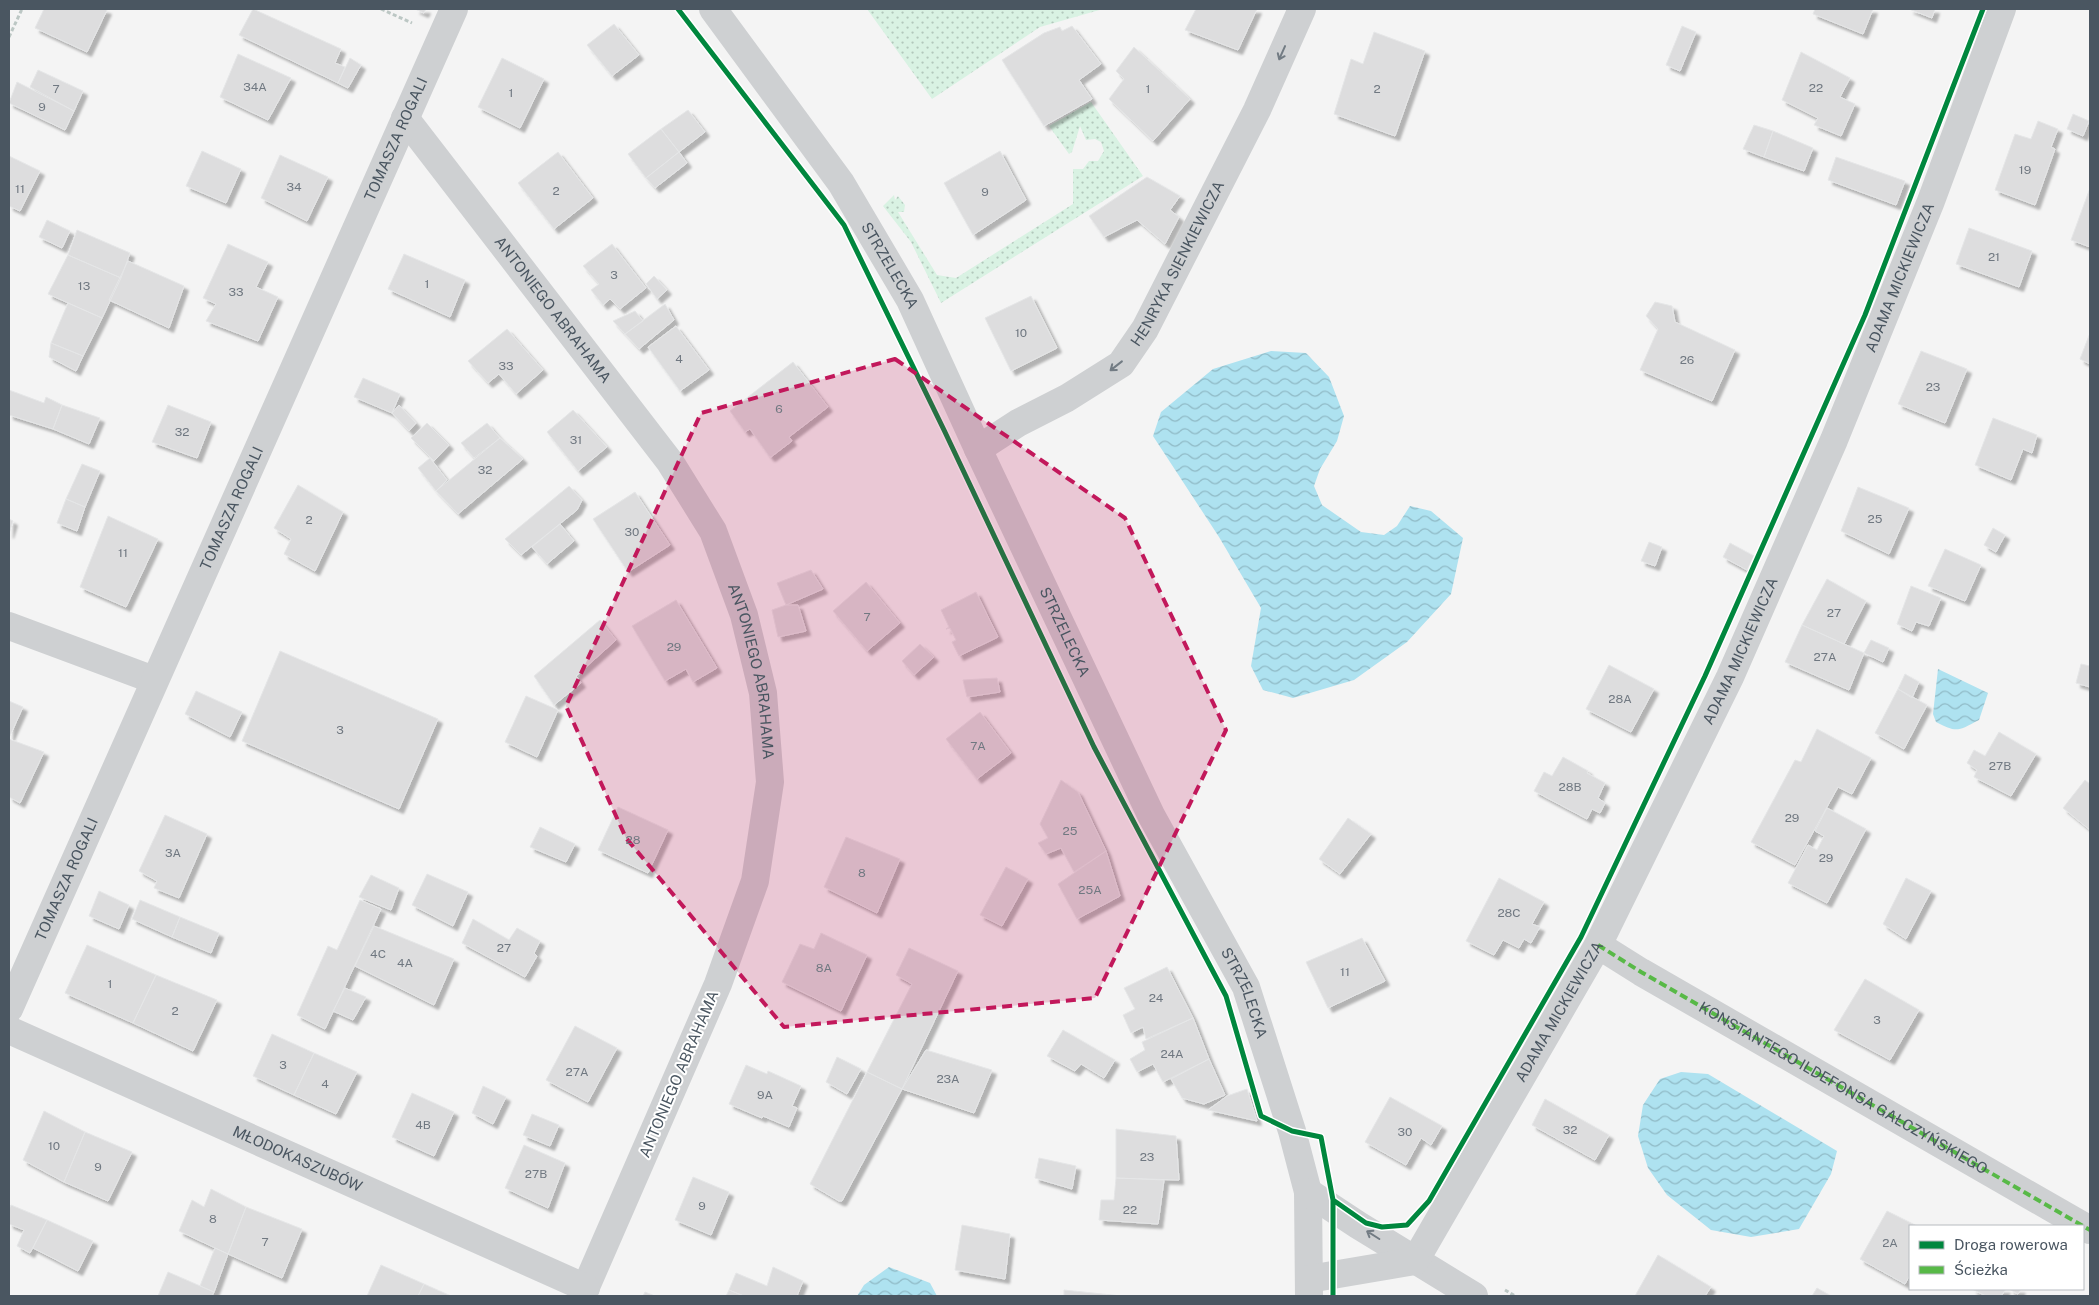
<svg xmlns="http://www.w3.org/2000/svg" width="2099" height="1305" viewBox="0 0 2099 1305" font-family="'Public Sans',sans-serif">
  <defs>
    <pattern id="garden-dots" width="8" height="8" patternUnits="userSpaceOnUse" patternTransform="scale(1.25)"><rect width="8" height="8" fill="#d9f2e3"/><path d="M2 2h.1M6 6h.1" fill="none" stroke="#b2c7bb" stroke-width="1.8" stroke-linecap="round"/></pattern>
    <pattern id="water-waves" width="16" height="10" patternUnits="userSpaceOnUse" patternTransform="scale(1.25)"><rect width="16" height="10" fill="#aee2f0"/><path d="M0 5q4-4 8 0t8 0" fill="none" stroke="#90bac6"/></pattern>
    <filter id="shadow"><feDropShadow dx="4.5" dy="4.5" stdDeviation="1" flood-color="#0004"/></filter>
  </defs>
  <rect width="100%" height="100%" fill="#f4f4f4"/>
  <path fill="url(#garden-dots)" d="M867,9h236l-63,18 -108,72z
    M1091,102l52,74 -202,127 -30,-61 -28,-36 11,-11 1,5 3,-4 7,9 -1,7h-6l39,63 19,3 117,-74v-35h10l6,-8h9l6,-10 -3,-9 -6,-3 -9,1 -6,-14 -8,26 -3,2 -20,-28z"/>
  <path fill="url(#water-waves)" d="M1271,351l35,2 23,24 15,39 -7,25 -17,28 -6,17 8,19 39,27 23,3 13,-9 13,-20 21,5 32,27 -12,56 -44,48 -53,38 -61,18 -30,-8 -12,-24 10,-58 -42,-71 -66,-101 8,-24 52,-43z
    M1938,669l50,24 -9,27c-21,11 -22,13 -43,2l-3,-8z
    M1681,1072l27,2 129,77 -6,23 -32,55 -48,8 -40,-7 -44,-35 -19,-27 -10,-32 5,-31 17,-26z
    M889,1267l41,16 7,13h-80l7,-11z"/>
  <path fill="#ddddde" stroke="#e5e6e7" filter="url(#shadow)" d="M44,9h60l3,1 -20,42 -52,-24z
    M253,9l88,40 -6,14 10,4 -7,16 -99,-48z
    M415,9h11l-2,4z
    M1196,9h61l-19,41 -53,-20z
    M1815,9h58l-10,25 -50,-20z
    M1909,9h26l-3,9z
    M614,24l25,31 -27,21 -25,-31z
    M1072,26l29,38 -22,16 13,19 -48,27 -42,-66 42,-27 16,-6 2,4z
    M1682,26l14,6 -16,39 -14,-6z
    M1374,32l51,19 -30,85 -61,-22 17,-55 12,5z
    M1134,47l56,52 -37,42 -44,-42 15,-20 -8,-8z
    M1801,52l49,26 -10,19 15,7 -14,32 -27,-11 4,-7 -36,-18z
    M238,54l53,24 -23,42 -48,-23z
    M350,58l11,7 -13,23 -10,-5z
    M502,58l42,21 -24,49 -42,-21z
    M38,70l45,21 -9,20 -44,-24z
    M17,82l57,29 -9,19 -56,-27z
    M688,110l17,22 -26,20 -18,-23z
    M2073,114l16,7 -6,15 -16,-7z
    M2038,121l20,8 -7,18 4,2 -20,56 -40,-15 20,-56 16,5z
    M1754,125l19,6 -9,26 -21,-8z
    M661,129l18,23 -33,26 -18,-24z
    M1773,131l40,17 -9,23 -40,-14z
    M202,151l39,18 -15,34 -40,-17z
    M1000,151l26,49 -53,35 -29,-52z
    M558,152l35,46 -39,31 -36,-46z
    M679,152l8,11 -32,25 -9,-10z
    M280,155l48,22 -21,44 -46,-23z
    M9,156l31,15 -20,40 -11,-5z
    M1836,157l69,24 -9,24 -68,-25z
    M1147,177l33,19 -10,14 9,7 -14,27 -28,-24 -33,17 -15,-21z
    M2090,188v59l-19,-7z
    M47,220l23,11 -8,17 -23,-11z
    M1969,228l63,23 -13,36 -63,-23z
    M77,230l53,23 -9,25 -53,-23z
    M228,244l40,18 -12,25 22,10 -20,44 -52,-20 10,-17 -13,-6z
    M612,244l34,44 -26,21 -10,-10 -7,6 -12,-15 8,-6 -16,-18z
    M404,254l61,26 -15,37 -62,-28z
    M68,255l53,23 -19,40 -54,-24z
    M128,261l56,25 -15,42 -60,-28z
    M654,276l13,14 -10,9 -11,-15z
    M1031,296l26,52 -46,23 -26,-53z
    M1655,302l17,4 3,16 60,28 -23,51 -72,-31 18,-41 -12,-13z
    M68,303l34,15 -19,38 -32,-13z
    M665,304l9,16 -35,29 -14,-15z
    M635,311l8,10 -18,13 -12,-13z
    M676,326l33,44 -29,21 -32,-44z
    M507,329l36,41 -27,24 -17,-20 -11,9 -20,-22z
    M2090,333v31l-10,-5z
    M51,343l32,13 -7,15 -27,-14z
    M1921,351l46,18 -22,54 -47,-19z
    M793,362l35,45 -39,30 3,4 -21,16 -2,-1 -19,-27 -5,3 -15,-21z
    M363,378l37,16 -8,19 -38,-16z
    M9,390l35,13 2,-6 16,8 -9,24 -44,-14z
    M62,405l38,13 -11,26 -36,-15z
    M168,405l43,17 -14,36 -45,-16z
    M399,405l17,18 -7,8 -17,-18z
    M573,410l34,37 -29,24 -31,-39z
    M1993,418l44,17 -5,18 -9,-4 -12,31 -36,-15z
    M427,423l22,22 -15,16 -23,-23z
    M487,423l13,15 -26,20 -13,-15z
    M500,438l23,21 -65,55 -22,-23z
    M430,458l17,22 -11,11 -18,-23z
    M82,464l18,7 -15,36 -19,-8z
    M298,485l45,27 -28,59 -31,-17 7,-15 -17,-11z
    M569,486l13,14 -5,10 -56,45 -16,-16z
    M1858,487l51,21 -20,46 -48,-23z
    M635,492l35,53 -42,27 -35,-53z
    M66,499l19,8 -8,24 -20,-8z
    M108,516l50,23 -32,68 -46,-20z
    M9,519l4,2 -4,13z
    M560,524l14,17 -27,23 -15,-17z
    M1993,528l12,7 -9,17 -12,-7z
    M1649,542l13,5 -7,19 -14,-5z
    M1730,543l24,13 -7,14 -24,-13z
    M1945,549l36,16 -16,36 -37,-15z
    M811,570l12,19 -37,16 -9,-22z
    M1827,579l39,22 -22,43 -42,-19z
    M866,582l34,41 -33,28 -34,-40z
    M1911,586l30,12 -12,28 -13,-4 -4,9 -15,-7z
    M976,592l22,45 -39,19 -7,-14 4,-2 -6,-12 -4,1 3,-2 -8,-17z
    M676,600l41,68 -24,14 -7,-13 -21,12 -33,-55z
    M786,605h12l8,26 -28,6 -6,-27z
    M600,620l16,20 -40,36 5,7 -27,22 -20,-29z
    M1802,625l62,28 -15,37 -64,-28z
    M1871,640l18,8 -6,14 -19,-9z
    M920,644l14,13 -20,18 -12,-14z
    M280,651l158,68 -39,90 -157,-68z
    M2081,664l9,2v21l-14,-4z
    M1609,665l45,24 -23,43 -45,-23z
    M1905,674l14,8 -7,16 -14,-9z
    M997,678l3,14 -33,5 -4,-17z
    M1898,689l29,16 -23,44 -29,-16z
    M196,691l46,21 -12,25 -45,-23z
    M526,696l32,14 -21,47 -32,-15z
    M9,701l14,6 -14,31z
    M980,712l31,41 -34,26 -31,-40z
    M1817,729l54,29 -19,36 -14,-7 -43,78 -44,-23 44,-82 6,2z
    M1999,732l37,22 -25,42 -37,-19 3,-7 -10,-7 7,-13 11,6z
    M9,739l35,13 -24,51 -11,-6z
    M1563,757l25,14 -1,2 18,10 -7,15 7,5 -5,10 -8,-4 -5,10 -53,-28 10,-19 8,4z
    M1061,780l17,12 28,59 -32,21 -13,-24 -15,6 -8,-11 10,-5 -8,-14z
    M2085,780l5,4v46l-27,-22z
    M618,807l50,23 -20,43 -50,-23z
    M1827,808l39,21 -39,74 -39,-20 20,-38 9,5 7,-14 -9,-5z
    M165,815l42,19 -28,64 -25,-10 3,-7 -18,-10z
    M1348,818l23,16 -31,40 -21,-15z
    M540,827l35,17 -9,18 -36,-15z
    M846,837l54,22 -23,54 -53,-26z
    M1106,851l14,45 -43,23 -19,-35z
    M1006,867l22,12 -26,47 -22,-11z
    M427,874l41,18 -15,34 -41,-21z
    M371,875l28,13 -8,22 -32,-13z
    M1499,878l45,24 -12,22 8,3 -9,16 -7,-4 -5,9 -16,-8 -9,15 -28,-14z
    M1906,878l25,13 -25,48 -23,-15z
    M99,891l30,14 -10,24 -30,-13z
    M140,900l40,17 -8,20 -40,-18z
    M360,900l21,9 -56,120 -28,-14 31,-69 9,4z
    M180,917l39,16 -8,20 -39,-16z
    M473,919l36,21 8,-12 23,13 -6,12 3,3 -12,21 -63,-34z
    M374,926l80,33 -20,46 -79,-39z
    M821,933l46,22 -26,56 -59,-29 18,-38 14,5z
    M1362,938l23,43 -57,27 -22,-46z
    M87,945l69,30 -23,48 -68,-30z
    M909,948l49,23 -56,118 -35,-17 45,-88 -16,-9z
    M1167,967l26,51 -47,21 -3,-12 -12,6 -8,-18 12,-6 -11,-21z
    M156,975l61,25 -24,51 -60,-28z
    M1865,979l54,31 -29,50 -56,-30z
    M345,988l21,9 -13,23 -20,-9z
    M1193,1018l16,41 -46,23 -10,-18 -16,8 -7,-13 15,-9 -3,-8z
    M575,1026l42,22 -29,54 -42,-22z
    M1063,1030l52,30 -11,18 -23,-14 -6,7 -28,-15z
    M272,1034l42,19 -20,42 -41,-19z
    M926,1050l66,20 -18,43 -72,-24z
    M314,1053l43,19 -21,42 -42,-19z
    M837,1057l24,12 -14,25 -21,-12z
    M1209,1059l16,36 -21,9 -22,-6 -11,-19z
    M746,1065l21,9 1,-3 33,15 -9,20 5,2 -8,19 -26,-11 -1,2 -33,-14z
    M867,1072l35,17 -60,112h-3l-29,-17z
    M483,1086l23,11 -13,27 -21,-11z
    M1247,1089l10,32 -49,-11 19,-14z
    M412,1093l42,19 -20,44 -42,-19z
    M1390,1097l52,29 -11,19 -10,-7 -15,27 -41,-23z
    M1545,1099l64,36 -14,25 -63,-35z
    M44,1111l41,21 -21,50 -41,-22z
    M532,1114l27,11 -9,21 -27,-11z
    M1116,1129l60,7 3,44 -63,-2z
    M85,1132l47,20 -24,49 -44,-19z
    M524,1145l41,18 -17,45 -43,-20z
    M1039,1158l37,8 -4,23 -37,-11z
    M693,1177l36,15 -18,43 -36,-15z
    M1116,1178l48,2 -6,44 -59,-4 2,-20h13z
    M211,1189l35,18 -18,47 -49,-23 13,-31 12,7z
    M11,1205l36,15 -17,33 -13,-7 7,-16 -15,-6v-15z
    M246,1207l56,22 -20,49 -54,-24z
    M1887,1211l30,15h-7v49l-5,9 -45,-25z
    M47,1220l46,21 -15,30 -45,-23z
    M962,1225l48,9 -5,45 -50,-9z
    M215,1248l13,6 -14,38 -14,-6z
    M1658,1255l53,32 -6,9h-70z
    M381,1265l43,19 -6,12h-51z
    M773,1267l30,14 -6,15h-53l-15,-6 7,-17 31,13z
    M168,1272l46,20 -2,4h-54z
    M424,1284l27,12h-33z
    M1817,1288l14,8h-19z
    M1972,1289h34l-5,7h-15z
    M2009,1289h12l-3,5z
    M729,1290l15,6h-18z
    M1064,1290l58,6h-58z
    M645,1292l10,4h-12z"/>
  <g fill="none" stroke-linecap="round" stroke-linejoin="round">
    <path stroke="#bcc7c4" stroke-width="3" stroke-dasharray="4 2.5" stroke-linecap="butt" d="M381,9l31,14
      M9,37l13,-28
      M1505,1290l10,6"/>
    <g stroke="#ced0d2" stroke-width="28">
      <path id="s1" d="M713,9l128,174 69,117 68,149 173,366 95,172 46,144 16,61 1,104"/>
      <path id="s2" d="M405,118l265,344 43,69 31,84 19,78 7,89 -15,99 -37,103 -136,312"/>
      <path id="s3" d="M978,449l40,-26 49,-25 54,-34 24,-35 112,-219 45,-101"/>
      <path d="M9,626l145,54"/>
      <path id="s4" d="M1598,945l43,27 449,258"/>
      <path id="s5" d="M9,1009l445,-1000"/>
      <path id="s6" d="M9,1030l577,258"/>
      <path d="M1308,1192l50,33 116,71"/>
      <path id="s7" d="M1415,1261l183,-316 132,-268 104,-237 97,-239 71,-192"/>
      <path d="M1309,1279l106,-18"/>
    </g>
    <path stroke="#58b947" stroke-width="4" stroke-dasharray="8 4" stroke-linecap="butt" d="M1598,945l43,27 449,258"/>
    <defs>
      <path id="cycleway" d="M678,9l166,216 100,205 150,317 132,249 35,120 31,15 29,6 12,63 33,23 16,4 25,-2 22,-24 152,-264 124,-261 160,-361 118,-306
        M1333,1200v96"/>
    </defs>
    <use href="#cycleway" stroke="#fff" stroke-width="8"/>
    <use href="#cycleway" stroke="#00873e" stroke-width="5"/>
  </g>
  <defs><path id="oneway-shaft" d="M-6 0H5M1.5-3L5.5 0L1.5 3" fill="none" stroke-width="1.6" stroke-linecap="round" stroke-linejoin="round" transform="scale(1.25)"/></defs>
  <g stroke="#727b83">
    <use href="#oneway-shaft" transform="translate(1282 53) rotate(114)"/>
    <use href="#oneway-shaft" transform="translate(1116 366) rotate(142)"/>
    <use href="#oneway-shaft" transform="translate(1373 1235) rotate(-148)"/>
  </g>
  <path fill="#c2185b" fill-opacity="0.2" stroke="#c2185b" stroke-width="4" stroke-dasharray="10 6" stroke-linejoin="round" d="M895,359l230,159 101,212 -131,268 -311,29 -158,-189 -60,-132 135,-293z"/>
  <g text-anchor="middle" stroke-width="4" stroke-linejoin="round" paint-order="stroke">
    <g font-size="12" fill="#707881">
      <text x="255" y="91">34A</text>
      <text x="1816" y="92">22</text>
      <text x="56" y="93">7</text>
      <text x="1148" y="93">1</text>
      <text x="1377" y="93">2</text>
      <text x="511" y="97">1</text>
      <text x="42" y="111">9</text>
      <text x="2025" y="174">19</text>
      <text x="294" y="191">34</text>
      <text x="20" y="193">11</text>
      <text x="556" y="195">2</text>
      <text x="985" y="196">9</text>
      <text x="1994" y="261">21</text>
      <text x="614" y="279">3</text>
      <text x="427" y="288">1</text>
      <text x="84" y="290">13</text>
      <text x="236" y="296">33</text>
      <text x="1021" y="337">10</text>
      <text x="679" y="363">4</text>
      <text x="1687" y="364">26</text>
      <text x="506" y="370">33</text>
      <text x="1933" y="391">23</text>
      <text x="779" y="413">6</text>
      <text x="182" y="436">32</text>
      <text x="576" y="444">31</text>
      <text x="485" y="474">32</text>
      <text x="1875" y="523">25</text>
      <text x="309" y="524">2</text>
      <text x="632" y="536">30</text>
      <text x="123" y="557">11</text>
      <text x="1834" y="617">27</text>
      <text x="867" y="621">7</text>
      <text x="674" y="651">29</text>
      <text x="1825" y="661">27A</text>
      <text x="1620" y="703">28A</text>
      <text x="340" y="734">3</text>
      <text x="978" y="750">7A</text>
      <text x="2000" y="770">27B</text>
      <text x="1570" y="791">28B</text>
      <text x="1792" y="822">29</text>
      <text x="1070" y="835">25</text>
      <text x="633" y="844">28</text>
      <text x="173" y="857">3A</text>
      <text x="1826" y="862">29</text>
      <text x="862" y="877">8</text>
      <text x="1090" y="894">25A</text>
      <text x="1509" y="917">28C</text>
      <text x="504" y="952">27</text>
      <text x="378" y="958">4C</text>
      <text x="405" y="967">4A</text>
      <text x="824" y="972">8A</text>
      <text x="1345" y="976">11</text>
      <text x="110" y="988">1</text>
      <text x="1156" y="1002">24</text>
      <text x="175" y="1015">2</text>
      <text x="1877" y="1024">3</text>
      <text x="1172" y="1058">24A</text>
      <text x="283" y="1069">3</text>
      <text x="577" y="1076">27A</text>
      <text x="948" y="1083">23A</text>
      <text x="325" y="1088">4</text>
      <text x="765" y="1099">9A</text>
      <text x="423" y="1129">4B</text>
      <text x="1570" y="1134">32</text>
      <text x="1405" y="1136">30</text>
      <text x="54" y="1150">10</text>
      <text x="1147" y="1161">23</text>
      <text x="98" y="1171">9</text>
      <text x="536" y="1178">27B</text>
      <text x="702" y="1210">9</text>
      <text x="1130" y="1214">22</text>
      <text x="213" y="1223">8</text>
      <text x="265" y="1246">7</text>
      <text x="1890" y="1247">2A</text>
    </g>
    <g font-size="15" fill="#4a5661" stroke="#fff">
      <text dy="5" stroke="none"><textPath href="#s5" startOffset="952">TOMASZA ROGALI</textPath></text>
      <text dy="5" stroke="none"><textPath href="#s3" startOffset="282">HENRYKA SIENKIEWICZA</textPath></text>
      <text dy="5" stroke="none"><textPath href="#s1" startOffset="312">STRZELECKA</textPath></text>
      <text dy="5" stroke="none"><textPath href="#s7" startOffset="1098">ADAMA MICKIEWICZA</textPath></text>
      <text dy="5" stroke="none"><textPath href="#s2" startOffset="242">ANTONIEGO ABRAHAMA</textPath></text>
      <text dy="5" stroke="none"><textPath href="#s5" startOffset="548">TOMASZA ROGALI</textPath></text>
      <text dy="5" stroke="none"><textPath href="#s1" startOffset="718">STRZELECKA</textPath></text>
      <text dy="5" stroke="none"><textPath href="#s7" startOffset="692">ADAMA MICKIEWICZA</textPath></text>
      <text dy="5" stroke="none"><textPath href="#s2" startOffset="662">ANTONIEGO ABRAHAMA</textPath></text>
      <text dy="5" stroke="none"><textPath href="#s5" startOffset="142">TOMASZA ROGALI</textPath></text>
      <text dy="5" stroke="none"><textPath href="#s1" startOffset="1122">STRZELECKA</textPath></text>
      <text dy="5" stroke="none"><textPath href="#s7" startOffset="288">ADAMA MICKIEWICZA</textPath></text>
      <text transform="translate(679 1074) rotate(-67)" y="5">ANTONIEGO ABRAHAMA</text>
      <text dy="5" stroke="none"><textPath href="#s4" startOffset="284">KONSTANTEGO ILDEFONSA GAŁCZYŃSKIEGO</textPath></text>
      <text dy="5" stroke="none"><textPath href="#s6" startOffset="316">MŁODOKASZUBÓW</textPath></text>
    </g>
  </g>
  <rect width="2099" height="1305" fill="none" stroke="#4a5661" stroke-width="20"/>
  <rect x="1909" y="1225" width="175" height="65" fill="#ffffff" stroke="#b7bbc0"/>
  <rect x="1919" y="1241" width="25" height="8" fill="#00873e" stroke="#b7bbc0"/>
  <text x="1954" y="1250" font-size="15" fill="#4a5661">Droga rowerowa</text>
  <rect x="1919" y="1266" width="25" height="8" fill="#58b947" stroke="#b7bbc0"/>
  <text x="1954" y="1275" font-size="15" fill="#4a5661">Ścieżka</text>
</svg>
